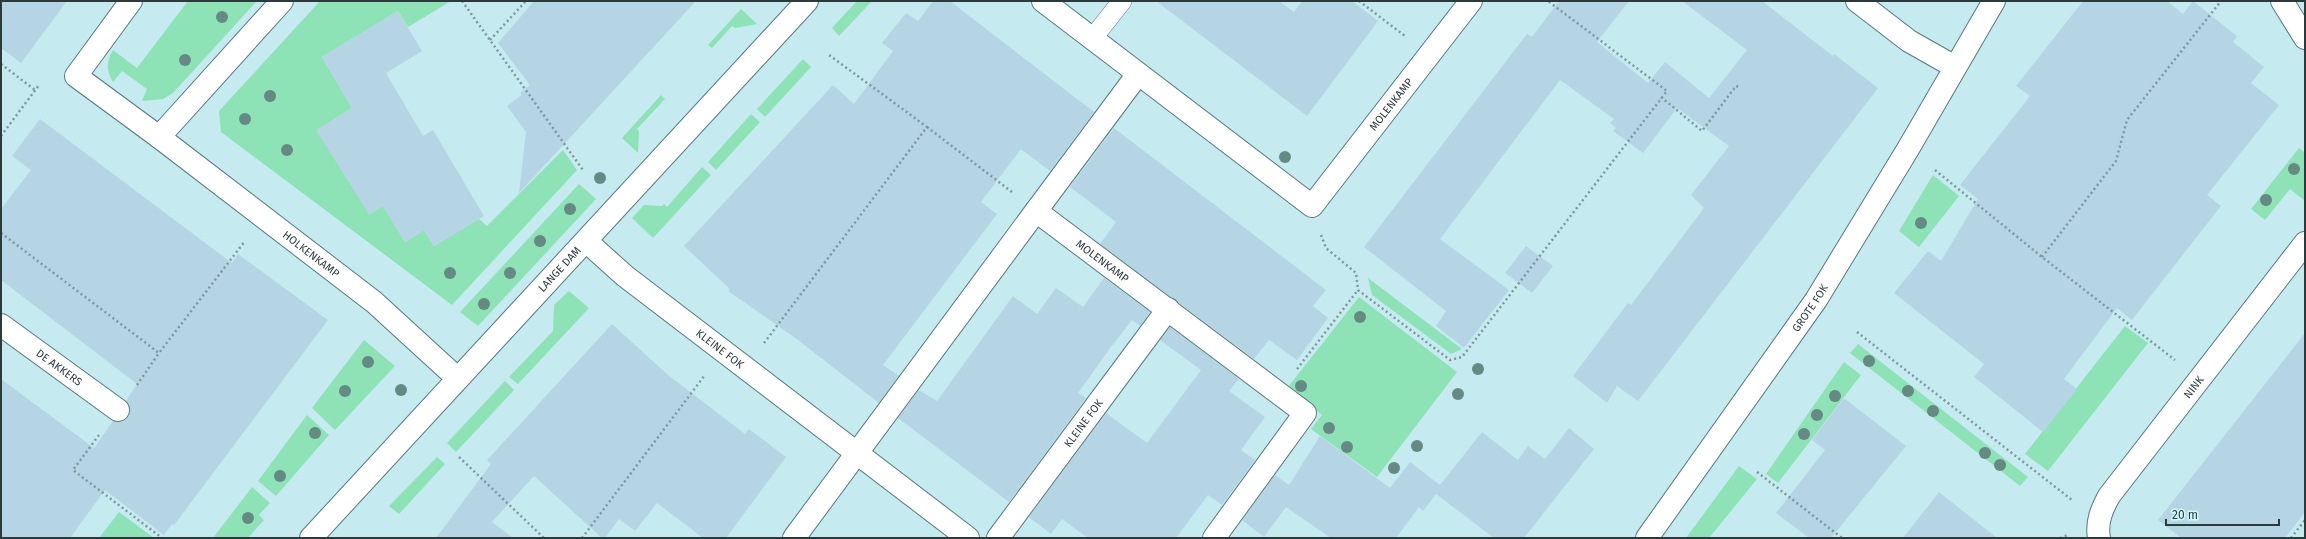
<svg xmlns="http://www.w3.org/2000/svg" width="2306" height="539" viewBox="0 0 2306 539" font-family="'Fira Sans',sans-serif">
  <rect width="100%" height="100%" fill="#c5ebf0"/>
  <path fill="#8de2b6" d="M188,1h69l-84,92 -10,6 -21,2 5,-12 -25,-18 -9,11c-7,-12 -7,-20 0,-32l24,18z
    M320,1h131l-43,26 -10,-16 -76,46 30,51 -35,22 52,84 14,-8 22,36 19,-12 10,16 45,-27 8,7 76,-76 14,20 -125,135 -231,-173 -2,-21z
    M857,1h15l-33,35 -7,-8z
    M741,9l16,15 -22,4 -3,-2 -20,22 -4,-3z
    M803,59l8,8 -46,50 -8,-8z
    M661,95l4,4 -28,30 2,2 -1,22 -16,-15z
    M751,114l9,8 -44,48 -8,-8z
    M2299,148l6,5v48l-15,-12 -25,31 -14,-11z
    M702,167l9,8 -58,63 -21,-20 12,-13 18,1 2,-2 3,3z
    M1933,175l26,21 -40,51 -20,-16z
    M579,184l17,15 -118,127 -18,-14z
    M1368,278l94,71 -11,5 -79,-59z
    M569,291l20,17 -71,76 -9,-7 44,-46 1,-26z
    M1359,297l98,75 -80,105 -66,-48 11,-14 -34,-28z
    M2125,326l23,17 -100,128 -23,-17z
    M364,340l31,26 -60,64 -23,-22z
    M1858,344l170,133 -8,9 -170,-133z
    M1844,362l17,13 -83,108 -12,-9z
    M505,381l9,9 -58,62 -9,-9z
    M307,415l22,20 -53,61 -18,-15z
    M437,457l8,7 -46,50 -10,-8z
    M1739,466l18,13 -48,59h-23z
    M252,487l18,16 -11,12 5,5 -16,18h-35z
    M119,512l35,26h-55z"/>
  <path fill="#b5d5e4" d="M1,1h66l-46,62 -20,-15z
    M534,1h162l-177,192 7,-61 -19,-26 15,-11 -2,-2 10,-8 -32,-42z
    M933,1h17l144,111 -44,59 -29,-22 -40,53 16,12 -114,151 16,11 -20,27 -85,-66 -66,-46 2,-2 -46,-43 149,-161 21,19 39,-53 -11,-8 24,-30 12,8z
    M1156,1h123l15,11 8,-11h50l26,20 -71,95z
    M1559,1h70l-32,41 51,41 17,-21 44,36 38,-48 -65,-49h80l71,55 1,-2 44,34 -240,313 -21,-15 -10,17 -34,-27 55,-73 3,2 73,-97 -13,-13 38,-49 -52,-38 -34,45 -30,-22 3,-3 -6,-5 4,-4 -54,-39 -120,159 69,51 -45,58 -28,-22 10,-15 -82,-64 146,-191 17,-22 5,3z
    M2083,1h84l16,13 10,-13 44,35 -4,6 31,25 -13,16 28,22 -72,90 14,11 -54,69 -35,45 -15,-12 -53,71 13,10 -34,43 -69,-55 10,-13 -90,-71 34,-42 13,10 37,-62 -18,-14 70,-89 -14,-10z
    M398,11l24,40 -36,22 37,63 10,-6 51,86 -50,30 -10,-16 -19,12 -22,-36 -14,8 -53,-84 36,-22 -30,-51z
    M40,119l192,144 6,-9 90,66 -154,205 -2,-1 -8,11 -59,-45 -35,48h-69v-159l93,69 19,-27 10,1 5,-5 2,-6 -4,-10 11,-17 -136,-104v-71l30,-39 -19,-14z
    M1114,128l212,162 -13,16 15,12 -31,42 -28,-20 -15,19 -154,-115 16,-22 -46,-35z
    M1526,246l27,20 -21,27 -27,-20z
    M1104,278l46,34 -10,14 -8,-6 -21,27 -33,46 8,5 -77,104 -111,-84 21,-28 18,11 76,-105 24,18 19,-26 27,19z
    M612,324l56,51 77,59 4,-5 37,28 -60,81h-23l-46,-35 -22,28 -16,-12 -14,19h-3l-68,-62 -42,46 21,16h-77l55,-74 -4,-4z
    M1170,327l69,52 -10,12 36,26 -24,33 14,10 -33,45 -14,-10 -32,43h-88l-26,-19 -11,15 -22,-17 77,-104 41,30 54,-73 -41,-30z
    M2305,333v179l-20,26h-104l-23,-18z
    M1844,398l62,48 -75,92h-22l-33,-25 49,-63 -13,-10z
    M1569,428l25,21 -70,89h-30l-58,-44 -13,17 -4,-4 -23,31h-65l-45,-31 -22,30 -22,-17 33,-45 14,10 31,-49 70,52 20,-26 30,23 42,-53 36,28 10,-14 17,13z
    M1939,492l58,46h-94z"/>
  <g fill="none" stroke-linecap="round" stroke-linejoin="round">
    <defs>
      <path id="lane" d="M1092,39l30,-38"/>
      <g id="street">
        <path id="s1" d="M131,1l-55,75 83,61 215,165 83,76"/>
        <path id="s2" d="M1043,1l269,205 159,-205"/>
        <path d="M1857,1l52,40 46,26"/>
        <path d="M2282,1l23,37"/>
        <path id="s3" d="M1138,74l-102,137 269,202 -91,125"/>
        <path d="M159,137l123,-136"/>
        <path id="s4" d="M586,241l39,35 343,262"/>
        <path id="s5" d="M1,325l117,85"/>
        <path d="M794,538l242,-327"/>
        <path id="s6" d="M998,538l170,-229"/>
        <path id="s7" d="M1647,538l169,-238 92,-151 86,-148"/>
        <path id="s8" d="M2099,538c-3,-16 3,-29 10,-42l196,-253"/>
      </g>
      <g id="secondary">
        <path id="s9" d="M311,538l496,-537"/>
      </g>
    </defs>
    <use href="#lane" stroke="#56797d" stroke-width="20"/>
    <use href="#street" stroke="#56797d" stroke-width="24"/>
    <use href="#secondary" stroke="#56797d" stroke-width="24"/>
    <path stroke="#7d989c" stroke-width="2.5" stroke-dasharray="2 3" stroke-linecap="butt" d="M462,1l121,169
      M1359,1l46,35
      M490,40l36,-39
      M1,64l34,26
      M1661,97l41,34 34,-45 3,1
      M927,127l85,65
      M1,136l38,-51
      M1935,170l107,87 133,103
      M1,233l158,120 86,-112
      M1321,235l5,13 30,25 2,17 92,70 12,-3 205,-266 -119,-90
      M2042,257l74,-96 11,-41 94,-119
      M1857,332l215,168
      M764,343l163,-216 -98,-72
      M1297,369l61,-79
      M137,385l22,-32
      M99,435l-26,35 89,68
      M459,457l85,81
      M1757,472l85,66
      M582,538l123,-163
      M2060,538l8,-3
      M2291,538l14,-18"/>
    <use href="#lane" stroke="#fff" stroke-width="19"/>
    <use href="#street" stroke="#fff" stroke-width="22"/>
    <use href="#secondary" stroke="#fff" stroke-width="22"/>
  </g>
  <g fill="#648a83">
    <circle cx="222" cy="17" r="6"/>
    <circle cx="185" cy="60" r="6"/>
    <circle cx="270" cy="96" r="6"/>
    <circle cx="245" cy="119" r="6"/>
    <circle cx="287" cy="150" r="6"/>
    <circle cx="1285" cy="157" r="6"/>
    <circle cx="2294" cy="169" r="6"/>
    <circle cx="600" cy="178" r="6"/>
    <circle cx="2266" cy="200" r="6"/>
    <circle cx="570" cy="209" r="6"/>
    <circle cx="1921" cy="223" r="6"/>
    <circle cx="540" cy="241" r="6"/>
    <circle cx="450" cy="273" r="6"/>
    <circle cx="510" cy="273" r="6"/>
    <circle cx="484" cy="304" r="6"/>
    <circle cx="1360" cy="317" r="6"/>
    <circle cx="1869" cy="361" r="6"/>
    <circle cx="368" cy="362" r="6"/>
    <circle cx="1478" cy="369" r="6"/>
    <circle cx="1301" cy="386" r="6"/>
    <circle cx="401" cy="390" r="6"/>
    <circle cx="345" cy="391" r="6"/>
    <circle cx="1908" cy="391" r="6"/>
    <circle cx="1458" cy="394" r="6"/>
    <circle cx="1835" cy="396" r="6"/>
    <circle cx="1933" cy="411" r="6"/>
    <circle cx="1817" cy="415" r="6"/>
    <circle cx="1329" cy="428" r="6"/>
    <circle cx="315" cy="433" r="6"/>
    <circle cx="1804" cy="434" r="6"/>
    <circle cx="1417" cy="446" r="6"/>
    <circle cx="1347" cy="447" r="6"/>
    <circle cx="1985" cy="453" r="6"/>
    <circle cx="2000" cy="465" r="6"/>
    <circle cx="1394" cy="468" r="6"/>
    <circle cx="280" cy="476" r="6"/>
    <circle cx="248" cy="518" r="6"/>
  </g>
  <g text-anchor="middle" stroke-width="4" stroke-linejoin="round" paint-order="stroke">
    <g font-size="11" fill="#2b3b3c" stroke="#d2f9fd">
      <text dy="4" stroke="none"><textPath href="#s2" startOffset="467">MOLENKAMP</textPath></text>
      <text dy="4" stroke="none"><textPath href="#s1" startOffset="388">HOLKENKAMP</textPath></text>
      <text dy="4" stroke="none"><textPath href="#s3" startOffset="254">MOLENKAMP</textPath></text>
      <text dy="4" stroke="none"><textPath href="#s9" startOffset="366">LANGE DAM</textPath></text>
      <text dy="4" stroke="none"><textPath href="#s7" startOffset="282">GROTE FOK</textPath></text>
      <text dy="4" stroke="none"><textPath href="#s4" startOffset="172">KLEINE FOK</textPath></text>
      <text dy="4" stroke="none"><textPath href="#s5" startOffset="72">DE AKKERS</textPath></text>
      <text dy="4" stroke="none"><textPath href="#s8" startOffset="182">NINK</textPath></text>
      <text dy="4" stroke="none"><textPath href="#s6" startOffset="143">KLEINE FOK</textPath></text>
    </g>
  </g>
  <rect width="2306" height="539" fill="none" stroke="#2b3b3c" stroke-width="4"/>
  <path d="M2166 519v6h113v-6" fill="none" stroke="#2b3b3c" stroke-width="2"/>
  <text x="2172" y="519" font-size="12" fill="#2b3b3c" stroke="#d2f9fd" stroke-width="3" paint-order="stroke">20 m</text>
</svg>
